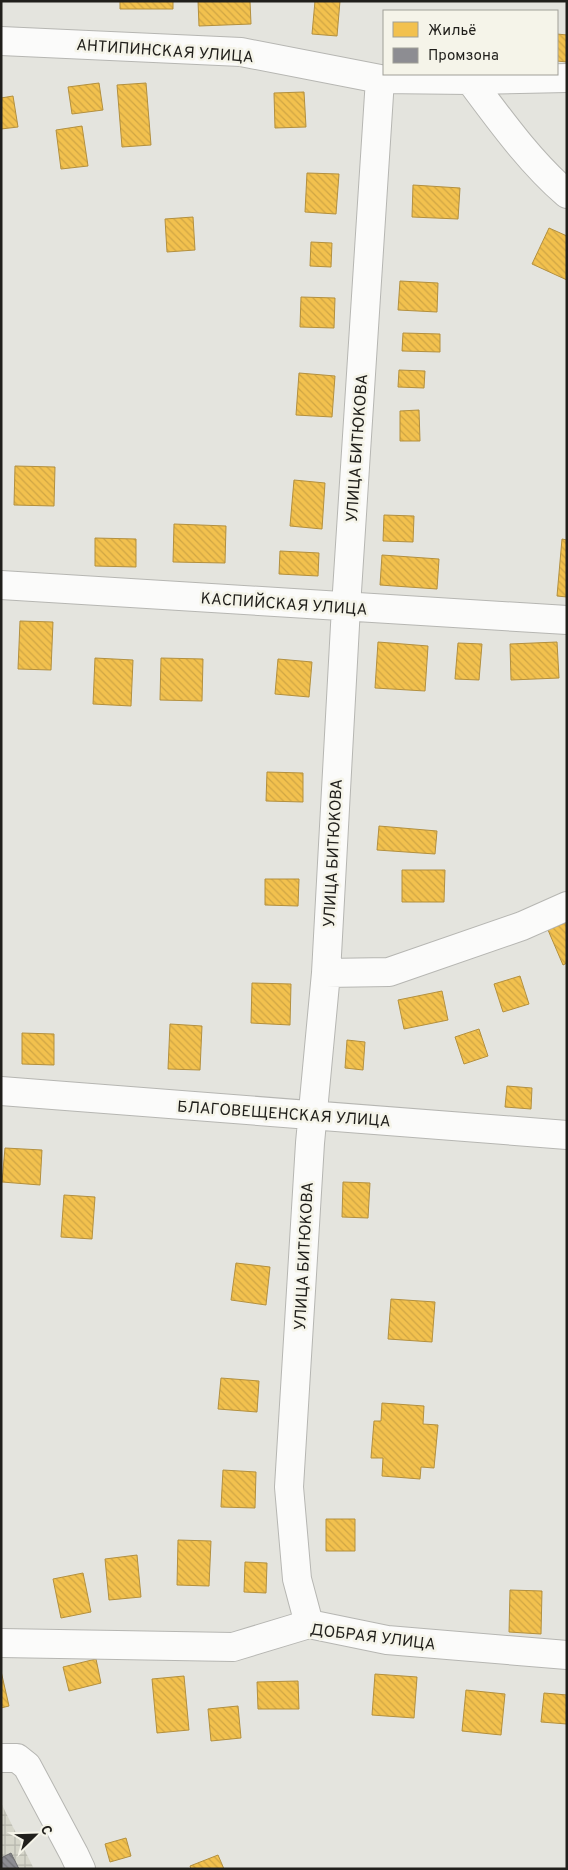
<svg xmlns="http://www.w3.org/2000/svg" width="568" height="1870" viewBox="0 0 568 1870" font-family="Overpass,sans-serif">
  <defs>
    <pattern id="industrial-grid" width="8" height="8" patternUnits="userSpaceOnUse" patternTransform="scale(1.25)"><rect width="8" height="8" fill="#d6d6ca"/><path d="M0 4h8M4 0v8" fill="none" stroke="#b7b7ad"/></pattern>
    <pattern id="homes-back-hatch" width="6" height="6" patternUnits="userSpaceOnUse" patternTransform="scale(1.25)"><rect width="6" height="6" fill="#f2c14e"/><path d="M-1 5l2 2M0 0l6 6M5-1l2 2" fill="none" stroke="#cfa544"/></pattern>
    <pattern id="industry-back-hatch" width="6" height="6" patternUnits="userSpaceOnUse" patternTransform="scale(1.25)"><rect width="6" height="6" fill="#8d8d92"/><path d="M-1 5l2 2M0 0l6 6M5-1l2 2" fill="none" stroke="#737376"/></pattern>
  </defs>
  <rect width="100%" height="100%" fill="#e4e4de"/>
  <path fill="url(#industrial-grid)" d="M1,1803l33,66h-33z"/>
  <path fill="url(#homes-back-hatch)" stroke="#b3903f" d="M120,1h53v8h-53z
    M198,1h52l1,23 -52,2z
    M315,1h25l-3,35 -25,-2z
    M557,34l10,1v27l-10,-1z
    M99,83l4,27 -31,4 -4,-27z
    M146,83l5,62 -29,2 -5,-62z
    M304,92l2,35 -31,1 -1,-35z
    M13,96l5,31 -17,2v-31z
    M82,126l6,40 -27,3 -5,-39z
    M307,173l32,1 -3,40 -31,-2z
    M413,185l47,3 -2,31 -46,-2z
    M193,217l2,33 -28,2 -2,-33z
    M549,228l18,8v44l-35,-16z
    M311,242l21,1 -1,24 -21,-1z
    M400,281l38,2 -1,29 -39,-2z
    M301,297l34,1 -1,30 -34,-1z
    M403,333l37,1v18l-38,-1z
    M399,370l26,1 -1,17 -26,-1z
    M299,373l36,3 -3,41 -36,-2z
    M419,410l1,31h-20v-30z
    M15,466l40,1 -1,39 -40,-1z
    M294,480l31,3 -3,46 -32,-3z
    M384,515l30,1 -1,26 -30,-1z
    M174,524l52,2 -1,37 -52,-1z
    M95,538l41,1v28l-41,-1z
    M562,539l5,1v57l-10,-1z
    M280,551l39,2 -1,23 -39,-2z
    M382,555l57,4 -2,30 -57,-4z
    M20,621l33,1 -2,48 -33,-1z
    M378,642l50,4 -3,45 -50,-3z
    M557,642l2,36 -48,2 -1,-36z
    M458,643l24,1 -3,36 -24,-1z
    M95,658l38,2 -2,46 -38,-2z
    M161,658l42,1 -1,42 -42,-1z
    M278,659l34,3 -3,35 -34,-3z
    M267,772l36,1v29l-37,-1z
    M379,826l58,5 -2,23 -58,-4z
    M402,870h43l-1,32h-42z
    M265,879h34l-1,27 -33,-1z
    M567,922v41l-4,2 -15,-35z
    M520,976l9,28 -26,8 -9,-28z
    M252,983l39,1 -1,41 -39,-2z
    M442,991l6,29 -44,9 -6,-29z
    M170,1024l32,2 -2,44 -32,-1z
    M479,1029l9,27 -24,8 -9,-27z
    M22,1033l32,1v31l-32,-1z
    M347,1040l18,2 -2,28 -18,-2z
    M507,1086l25,2 -1,21 -26,-2z
    M5,1148l37,2 -2,35 -38,-3z
    M343,1182l27,1 -2,35 -26,-1z
    M64,1195l31,2 -3,42 -31,-2z
    M236,1263l34,4 -4,38 -35,-5z
    M391,1299l44,3 -3,40 -44,-3z
    M221,1378l38,3 -2,31 -39,-3z
    M382,1403l42,3 -1,18 15,1 -4,43 -13,-1 -1,12 -38,-3 1,-18h-12l3,-37h7z
    M223,1470l33,2 -1,36 -34,-1z
    M326,1519h29v32h-29z
    M178,1540l33,1 -2,45 -32,-1z
    M137,1555l4,42 -32,3 -4,-41z
    M245,1562l22,1 -1,30 -22,-1z
    M83,1573l8,39 -30,6 -8,-39z
    M510,1590l32,1 -1,43 -32,-2z
    M96,1659l5,24 -32,8 -6,-24z
    M1,1671l8,35 -8,2z
    M375,1674l42,3 -3,41 -42,-3z
    M184,1676l5,54 -32,3 -5,-54z
    M298,1681l1,28h-41l-1,-27z
    M466,1690l39,4 -4,41 -39,-4z
    M544,1693l23,2v29l-26,-2z
    M238,1706l3,32 -30,3 -3,-32z
    M126,1838l5,18 -21,6 -5,-18z
    M218,1855l6,14h-33l-1,-3z"/>
  <path fill="url(#industry-back-hatch)" stroke="#6c6c6e" d="M11,1853l8,16h-18v-11z"/>
  <g fill="none" stroke-linecap="round" stroke-linejoin="round">
    <defs>
      <path id="minor" d="M1,41l240,11 139,27 90,1 97,-2
        M470,80c30,40 59,81 97,114
        M1,585l566,35
        M326,973l63,-1 133,-46 45,-20
        M1,1091l566,44
        M309,1624l-12,-45 -8,-92 21,-344 16,-170 20,-366 34,-528
        M1,1643l232,4 76,-23 78,16 180,15
        M1,1758h16l10,8 47,88 7,15"/>
    </defs>
    <use href="#minor" stroke="#b6b6b2" stroke-width="30"/>
    <use href="#minor" stroke="#fbfbfa" stroke-width="28"/>
  </g>
  <g text-anchor="middle" stroke-width="5" stroke-linejoin="round" paint-order="stroke">
    <g font-size="16" fill="#201f1b" stroke="#f5f4e9">
      <text transform="translate(165 50) rotate(4)" y="6">АНТИПИНСКАЯ УЛИЦА</text>
      <text transform="translate(356 448) rotate(-86)" y="6">УЛИЦА БИТЮКОВА</text>
      <text transform="translate(284 603) rotate(4)" y="6">КАСПИЙСКАЯ УЛИЦА</text>
      <text transform="translate(332 853) rotate(-87)" y="6">УЛИЦА БИТЮКОВА</text>
      <text transform="translate(284 1113) rotate(4)" y="6">БЛАГОВЕЩЕНСКАЯ УЛИЦА</text>
      <text transform="translate(303 1256) rotate(-87)" y="6">УЛИЦА БИТЮКОВА</text>
      <text transform="translate(373 1636) rotate(7)" y="6">ДОБРАЯ УЛИЦА</text>
    </g>
  </g>
  <rect width="568" height="1870" fill="none" stroke="#201f1b" stroke-width="5"/>
  <rect x="383" y="10" width="175" height="65" fill="#f5f4e9" stroke="#a09f97"/>
  <rect x="393" y="22" width="25" height="15" fill="#f2c14e" stroke="#a09f97"/>
  <text x="428" y="35" font-size="15" fill="#201f1b">Жильё</text>
  <rect x="393" y="48" width="25" height="15" fill="#8d8d92" stroke="#a09f97"/>
  <text x="428" y="60" font-size="15" fill="#201f1b">Промзона</text>
  <g transform="translate(35 1835) rotate(67)" stroke="#f5f4e9" stroke-width="4" paint-order="stroke">
  <path d="M0-4L9 19L0 12L-9 19Z" fill="#201f1b"/>
  <text y="-8" font-size="14" font-weight="bold" text-anchor="middle" fill="#201f1b">С</text>
  </g>
</svg>
